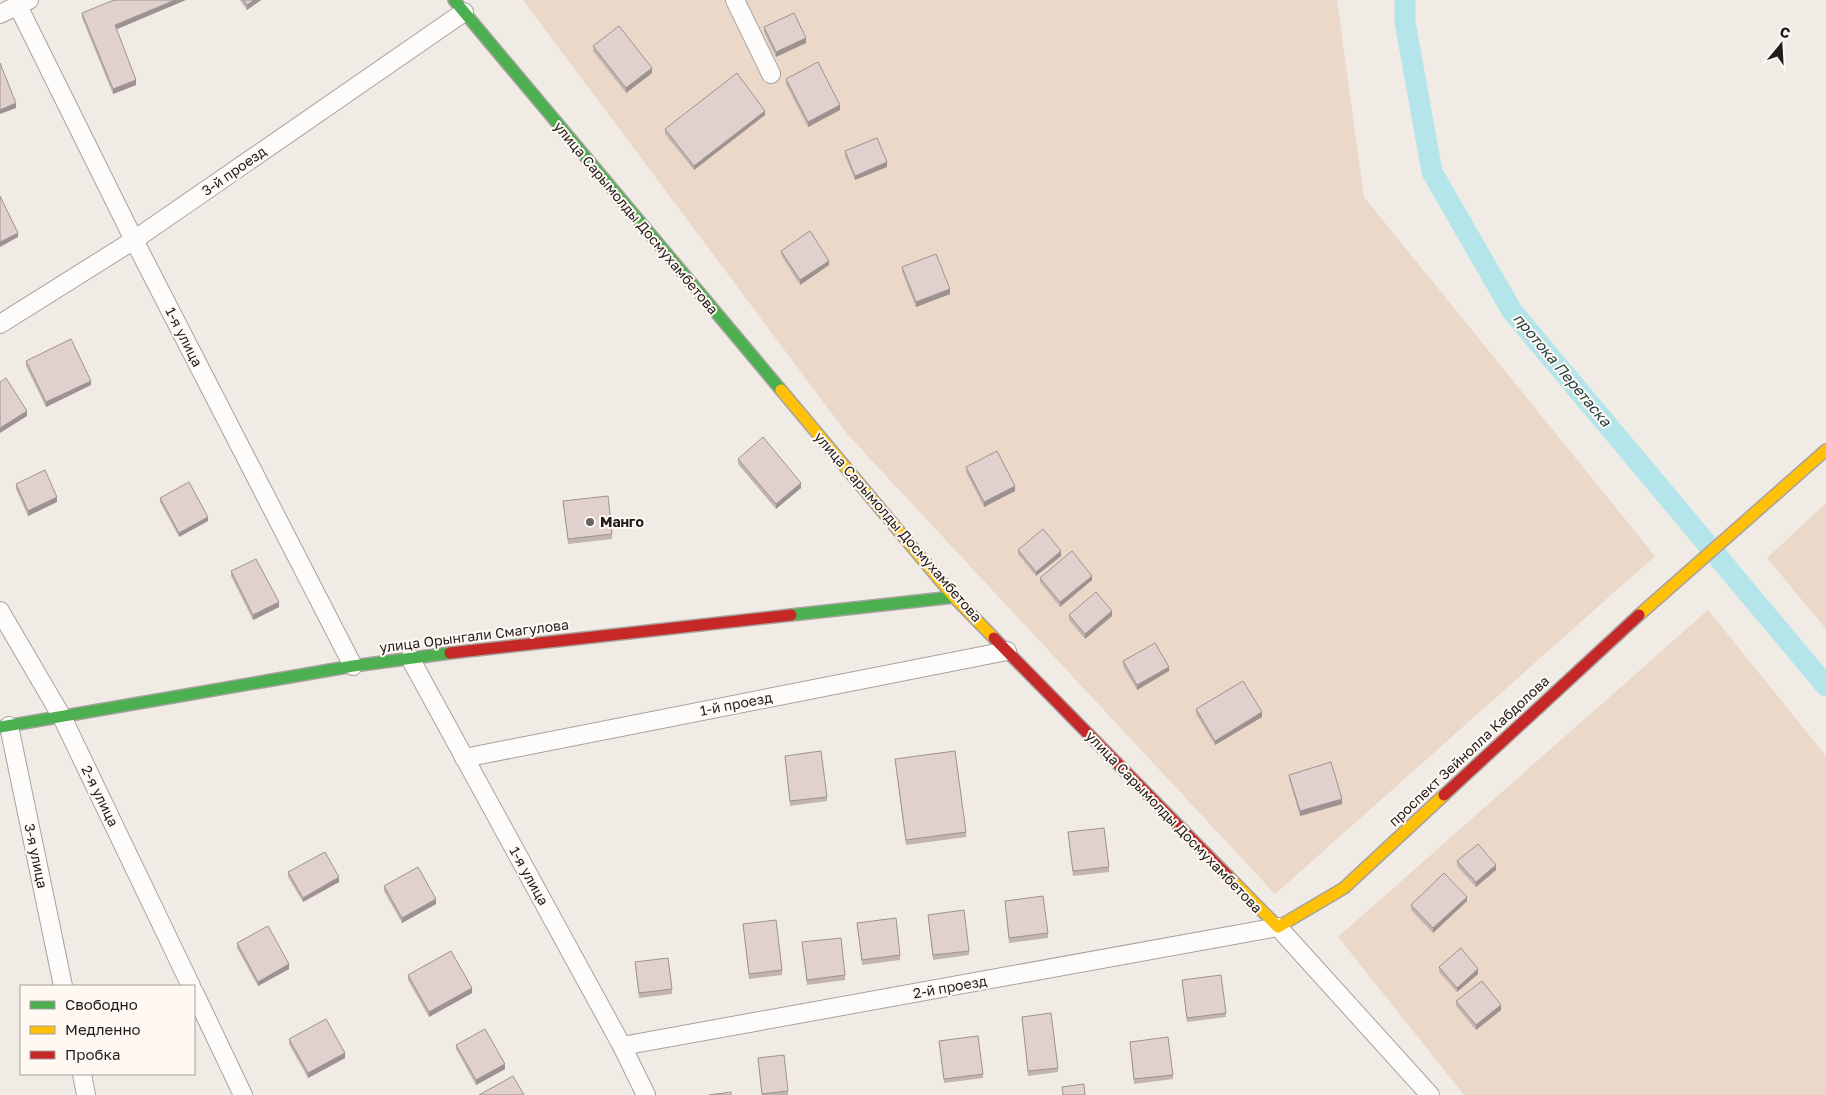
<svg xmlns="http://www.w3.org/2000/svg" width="1826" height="1095" viewBox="0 0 1826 1095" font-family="'Golos Text',sans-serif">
  <rect width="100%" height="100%" fill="#f1ebe6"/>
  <path fill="#ebd8c8" d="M523,0h814l27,197 291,359 -380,338 -427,-459z
    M1826,503v126l-59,-71z
    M1708,610l118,146v339h-362l-126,-158z"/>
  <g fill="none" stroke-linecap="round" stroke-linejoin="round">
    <path stroke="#b4e5ea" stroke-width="21" d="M1405,0v22l27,150 80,139 314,375"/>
    <defs>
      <path id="street" d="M735,0l36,74
        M18,6l116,234 219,426
        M0,14l29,-14
        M0,324l134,-84 330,-228
        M0,611l62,106 129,269
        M410,658l212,388 24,49
        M9,726l54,260
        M464,758l543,-107
        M194,992l49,103
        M622,1046l656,-119 152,168
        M82,1074l4,21"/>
      <path id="fast" d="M454,0l327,390
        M791,615l163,-18
        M0,727l353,-61 97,-13"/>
      <path id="slow" d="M781,390l173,207 40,41
        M1639,615l187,-165
        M1228,876l50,51 66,-39 100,-93"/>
      <path id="jam" d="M994,638l234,238
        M450,653l341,-38
        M1444,795l195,-180"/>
    </defs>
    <use href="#street" stroke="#a7a29f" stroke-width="20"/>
    <use href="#fast" stroke="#a7a29f" stroke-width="14"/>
    <use href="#slow" stroke="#a7a29f" stroke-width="14"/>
    <use href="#jam" stroke="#a7a29f" stroke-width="14"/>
    <use href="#street" stroke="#fdfcfb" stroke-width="18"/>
    <use href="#fast" stroke="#4caf50" stroke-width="11"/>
    <use href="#slow" stroke="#ffc107" stroke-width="11"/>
    <use href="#jam" stroke="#c62828" stroke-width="11"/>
  </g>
  <path fill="#c1b4b1" d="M240,0h21l-14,10z
    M82,13l34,16 20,56 -23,9 -31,-76z
    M764,27l42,16 -30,14 -12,-25z
    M593,46l59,27 -26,20 -33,-42z
    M786,79l54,31 -32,17 -22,-43z
    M765,115l-71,55 -29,-36v-5z
    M845,151l42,16 -32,13 -10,-24z
    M781,251l48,14 -29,20 -19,-30z
    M902,267l48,27 -34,13 -14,-35z
    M26,361l65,24 -45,22 -20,-41z
    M738,459l63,29 -25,21 -38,-45z
    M966,467l49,24 -31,16 -18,-35z
    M16,484l41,18 -29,14 -12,-27z
    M160,498l48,23 -29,16 -19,-35z
    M563,501l49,33v5l-44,5z
    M1018,550l43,6 -25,20 -18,-22z
    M231,571l48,36 -26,13 -22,-44z
    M1040,578l52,2 -32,27 -20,-25z
    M1069,615l43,1 -27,23 -16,-19z
    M1123,661l46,10 -32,19 -14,-24z
    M1196,709l66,8 -47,28 -19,-31z
    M785,756l42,41v4l-37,5z
    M895,759l71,73v5l-60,8z
    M1289,775l53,29 -42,12 -11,-37z
    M1068,832l41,35v5l-36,4z
    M1457,861l39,9 -20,17 -19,-21z
    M288,872l51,10 -36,20 -15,-25z
    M384,886l52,18 -34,19 -18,-32z
    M1005,901l43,32v5l-39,5z
    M1467,901l-34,32 -22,-23v-5z
    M928,915l41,36v4l-36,5z
    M857,923l43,32v5l-38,5z
    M743,924l39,46v5l-33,4z
    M802,942l43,33v5l-38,5z
    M237,943l52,26 -31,17 -21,-38z
    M635,962l37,27v5l-33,4z
    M1439,967l39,7 -21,18 -18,-20z
    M408,975l64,18 -43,24 -21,-37z
    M1182,980l44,33v4l-39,5z
    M1456,1001l45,9 -25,20 -20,-24z
    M1022,1017l36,51v4l-30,4z
    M289,1039l56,19 -37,20 -19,-34z
    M939,1041l44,33v4l-39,5z
    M1130,1042l43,33v4l-39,5z
    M456,1045l49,24 -29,16 -20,-36z
    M758,1058l30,33v4h-26z"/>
  <path fill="#9d9290" d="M175,0h11l-71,30v-5z
    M254,0h7l-14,10v-5z
    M806,38v5l-30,14v-5z
    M652,68v5l-26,20v-5z
    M136,80v5l-23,9v-5z
    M16,103v5l-16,6v-4z
    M840,105v5l-32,17v-5z
    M765,111v4l-71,55v-4z
    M887,162v5l-32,13v-4z
    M18,233v4l-18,10v-5z
    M829,261v4l-29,20v-5z
    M950,289v5l-34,13v-5z
    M91,381v4l-45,22v-5z
    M27,411v5l-27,17v-5z
    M801,483v5l-25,21v-5z
    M1015,486v5l-31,16v-5z
    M57,497v5l-29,14v-5z
    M208,517v4l-29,16v-4z
    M1061,551v5l-25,20v-4z
    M1092,576v4l-32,27v-5z
    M279,602v5l-26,13v-5z
    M1112,611v5l-27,23v-5z
    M1169,667v4l-32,19v-5z
    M1262,712v5l-47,28v-4z
    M1342,799v5l-42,12v-5z
    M1496,865v5l-20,17v-5z
    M339,877v5l-36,20v-4z
    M1467,897v4l-34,32v-5z
    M436,899v5l-34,19v-5z
    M289,964v5l-31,17v-4z
    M1478,969v5l-21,18v-4z
    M472,988v5l-43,24v-5z
    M1501,1005v5l-25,20v-5z
    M345,1053v5l-37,20v-5z
    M505,1064v5l-29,16v-5z"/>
  <path fill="#e0d1ce" stroke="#9d9290" d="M114,0h61l-60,25 21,55 -23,9 -31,-76z
    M244,0h10l-7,5z
    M794,13l12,25 -30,14 -12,-25z
    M619,26l33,42 -26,20 -33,-42z
    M818,62l22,43 -32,17 -22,-43z
    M0,63l16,40 -16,7z
    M737,73l28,38 -71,55 -29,-37z
    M877,138l10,24 -32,14 -10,-25z
    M0,196l18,37 -18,9z
    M810,231l19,30 -29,19 -19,-29z
    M936,254l14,35 -34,13 -14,-35z
    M71,339l20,42 -45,21 -20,-41z
    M6,378l21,33 -27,17v-46z
    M763,437l38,46 -25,21 -38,-45z
    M997,451l18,35 -31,16 -18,-35z
    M45,470l12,27 -29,14 -12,-27z
    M189,482l19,35 -29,16 -19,-35z
    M608,496l4,38 -44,5 -5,-38z
    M1043,529l18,22 -25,21 -18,-22z
    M1072,551l20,25 -32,26 -20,-24z
    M256,559l23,43 -26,13 -22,-44z
    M1096,592l16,19 -27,23 -16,-19z
    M1155,643l14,24 -32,18 -14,-24z
    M1243,681l19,31 -47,29 -19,-32z
    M821,751l6,46 -37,4 -5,-45z
    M955,751l11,81 -60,8 -11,-81z
    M1331,762l11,37 -42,12 -11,-36z
    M1104,828l5,39 -36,4 -5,-39z
    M1478,844l18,21 -20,17 -19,-21z
    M325,852l14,25 -36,21 -15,-26z
    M418,867l18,32 -34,19 -18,-32z
    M1444,873l23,24 -34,31 -22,-23z
    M1043,896l5,37 -39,5 -4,-37z
    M964,910l5,41 -36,4 -5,-40z
    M896,918l4,37 -38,5 -5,-37z
    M776,920l6,50 -33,4 -6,-50z
    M268,926l21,38 -31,18 -21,-39z
    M841,938l4,37 -38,5 -5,-38z
    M1461,948l17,21 -21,19 -18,-21z
    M451,951l21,37 -43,24 -21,-37z
    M668,958l4,31 -33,4 -4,-31z
    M1221,975l5,38 -39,5 -5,-38z
    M1482,981l19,24 -25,20 -20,-24z
    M1051,1013l7,55 -30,3 -6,-54z
    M326,1019l19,34 -37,20 -19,-34z
    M485,1029l20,35 -29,16 -20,-35z
    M978,1036l5,38 -39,5 -5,-38z
    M1168,1037l5,38 -39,4 -4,-37z
    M784,1055l4,36 -26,3 -4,-36z
    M513,1076l11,19h-45z
    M1084,1084l1,11h-22l-1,-8z
    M731,1092v3h-22z"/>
  <circle fill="#6a6561" stroke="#fff8f3" stroke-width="2" cx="590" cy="522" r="5"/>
  <g text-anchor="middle" stroke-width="4" stroke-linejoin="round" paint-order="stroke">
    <g font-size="14" fill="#211d1a" stroke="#fff8f3">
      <text transform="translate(234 171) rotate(-35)" y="5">3-й проезд</text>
      <text transform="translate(636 218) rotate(50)" y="5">улица Сарымолды Досмухамбетова</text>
      <text transform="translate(184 337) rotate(63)" y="5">1-я улица</text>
      <text transform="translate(898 527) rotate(49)" y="5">улица Сарымолды Досмухамбетова</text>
      <text transform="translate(474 636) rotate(-7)" y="5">улица Орынгали Смагулова</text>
      <text transform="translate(736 704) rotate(-11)" y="5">1-й проезд</text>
      <text transform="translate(1469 751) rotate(-43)" y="5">проспект Зейнолла Кабдолова</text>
      <text transform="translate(100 796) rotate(64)" y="5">2-я улица</text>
      <text transform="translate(1174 822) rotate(46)" y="5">улица Сарымолды Досмухамбетова</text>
      <text transform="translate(36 856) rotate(78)" y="5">3-я улица</text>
      <text transform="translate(529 876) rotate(61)" y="5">1-я улица</text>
      <text transform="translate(950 987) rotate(-10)" y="5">2-й проезд</text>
    </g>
    <g font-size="14" font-weight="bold" fill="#211d1a" stroke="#fff8f3" text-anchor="start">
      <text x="600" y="527">Манго</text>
    </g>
    <g font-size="15" font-style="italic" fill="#183b40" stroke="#fff8f3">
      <text transform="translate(1562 370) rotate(50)" y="5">протока Перетаска</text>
    </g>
  </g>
  <rect x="20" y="985" width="175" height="90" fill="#fff8f3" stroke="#a6a09c"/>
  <rect x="30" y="1001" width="25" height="8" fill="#4caf50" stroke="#a6a09c"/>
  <text x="65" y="1010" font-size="15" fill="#211d1a">Свободно</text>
  <rect x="30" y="1026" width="25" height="8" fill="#ffc107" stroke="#a6a09c"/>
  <text x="65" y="1035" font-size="15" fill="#211d1a">Медленно</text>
  <rect x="30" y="1051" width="25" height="8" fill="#c62828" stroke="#a6a09c"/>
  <text x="65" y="1060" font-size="15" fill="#211d1a">Пробка</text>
  <g transform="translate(1781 45) rotate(18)" stroke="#fff8f3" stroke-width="4" paint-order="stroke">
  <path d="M0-4L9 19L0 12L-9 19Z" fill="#211d1a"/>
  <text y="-8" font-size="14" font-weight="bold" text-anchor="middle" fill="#211d1a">С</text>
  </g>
</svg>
